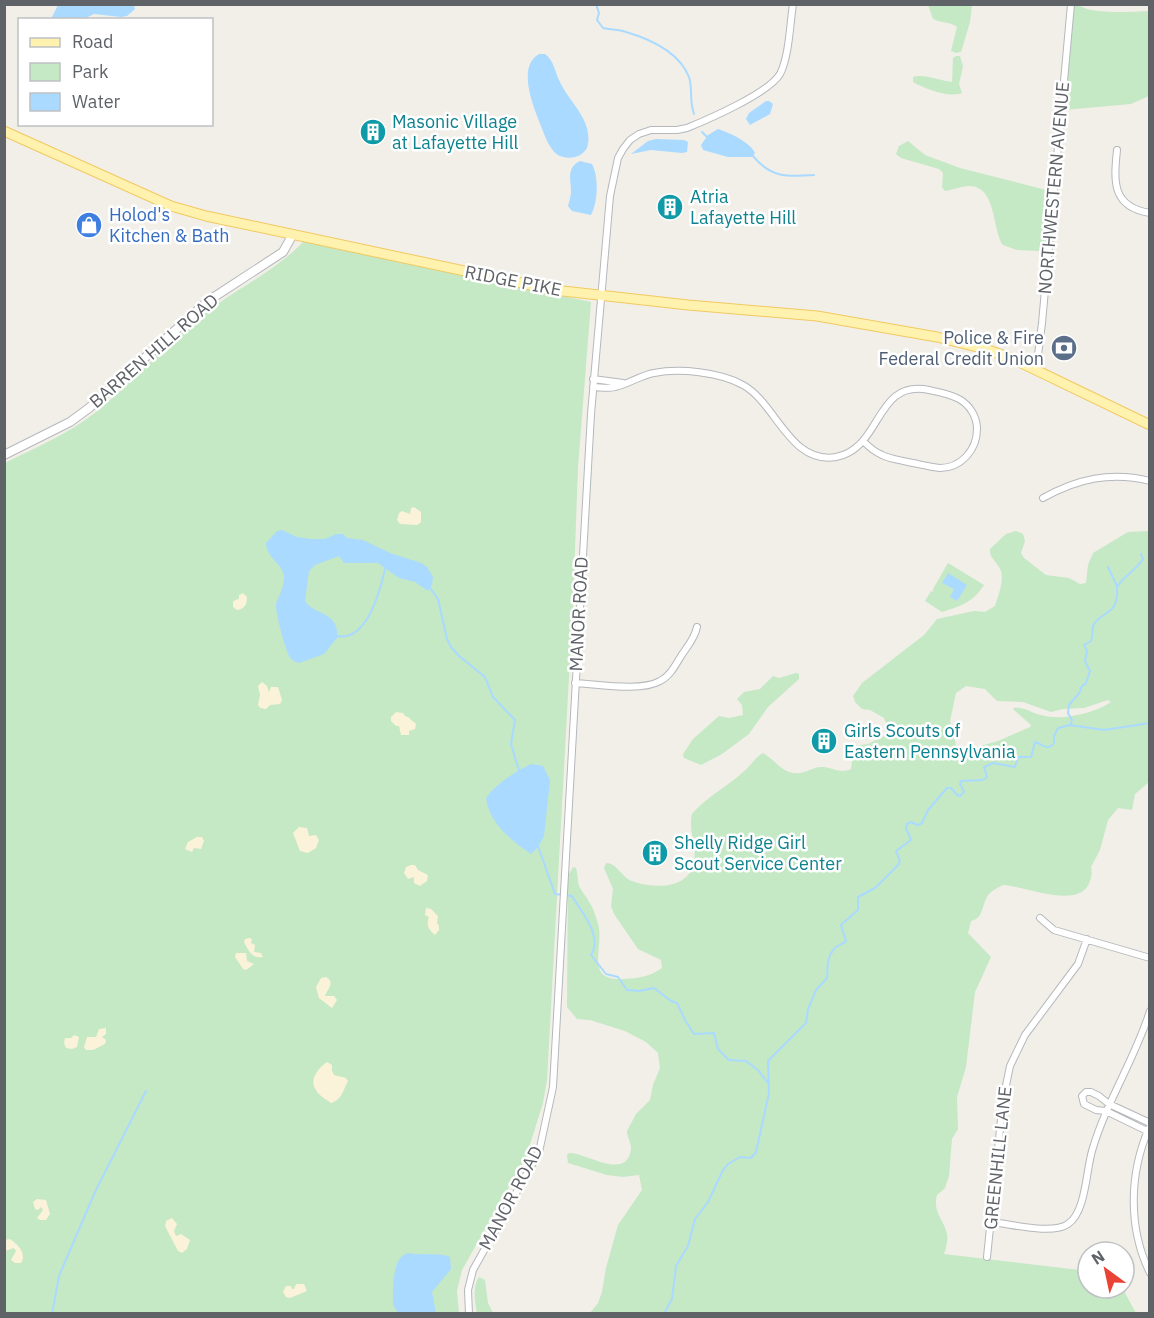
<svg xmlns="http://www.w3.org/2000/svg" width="1154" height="1318" viewBox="0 0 1154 1318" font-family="'IBM Plex Sans',sans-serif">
  <rect width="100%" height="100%" fill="#f1efe8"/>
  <path fill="#c5e8c5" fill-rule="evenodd" d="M928,5h44l-2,17 -9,30 -5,1 -5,-2 6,-24c-5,-5 -16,-4 -24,-8z
    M1073,5c8,0 11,4 18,5 19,3 39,2 58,1v85l-18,8 -67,6z
    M956,56h4l3,10 -4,18 3,9c-14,5 -36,-4 -49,-11v-5c10,-4 28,4 39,5l1,-24z
    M908,141l17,14 35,13 86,22 3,6 -3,44 -3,8 -5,3 -21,-1 -14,-5c-11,-15 -6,-59 -34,-59 -8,0 -16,4 -24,5l-3,-4 1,-14 -4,-4 -38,-11 -5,-4 3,-8z
    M304,241l287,61 -13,165 -5,137 -26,476 -4,23 -17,54 -64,113 -5,21 2,22h-454v-850c31,-16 64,-29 91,-51 38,-31 70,-69 109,-99 32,-25 71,-42 99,-72z
    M1016,531l7,3 2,7 -4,12 3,5 22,17 23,3 11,6 6,-1 2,-18 5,-12 35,-21 21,-1v251l-14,12 -3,16 -14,-2 -10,12 -8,30 -9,17c1,5 1,9 -1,14 -9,30 -65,5 -87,4 -4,2 -10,5 -13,8 -9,9 -5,25 -19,28l-3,12 23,24 -16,35 -9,75 -9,30 1,32 -6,10 -3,37 -4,12 -8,7c-5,16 7,25 10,39 1,6 -1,15 -3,20l144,17v17h36v-12l1,17 11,20h-546l8,-10 4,-11 4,-24 12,-43 24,-35 -3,-15 -16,2 -16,-2 -39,-12 -1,-8 2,-2c16,-1 58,29 62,-4 0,-7 -4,-12 -4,-18l9,-17 14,-14 3,-15 7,-17 -2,-15 -12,-11 -21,-11 -35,-11 -13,-1 -10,-12 1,-131 5,-9 3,1c2,6 1,12 3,18 3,6 7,10 10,16 4,5 7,15 9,22 7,23 -15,57 25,55 16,-1 26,-2 39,-11l-1,-8 -23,-11 -24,-35 -3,-8 2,-17 -9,-21 2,-5c11,0 15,14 26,18 21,8 58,9 62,-20 3,-16 -6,-30 -2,-47 14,-17 35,-27 51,-42 8,-6 12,-15 20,-19 13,7 19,22 37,20 8,-1 15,-7 23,-6 11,1 18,7 28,2l3,-23 14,-2 16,-8 3,-10 -3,-8 -14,-8 -8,-1 -7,-7 -2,-6 9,-13 62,-48 13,-16 37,-8 11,1 10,-6c3,-10 9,-24 6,-35 -3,-9 -12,-12 -11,-22l16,-15zM966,686l19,3 12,12 26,1 28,10 12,-3 21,-1 24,-8 3,2c-18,12 -50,19 -70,13 -10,-2 -17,-9 -28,-7l1,2 17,15 -1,2 -32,14 -32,9 -10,-5 -6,-24 6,-28z
    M948,563l36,22c-12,18 -23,21 -42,27l-17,-11 6,-10 2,1v-3z
    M796,673l3,1v5l-31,28 -19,27 -27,20 -21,11 -17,-7 -1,-4 10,-15 26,-23 10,2 14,-3 -1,-10 -5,-6 7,-7 16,-3 13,-13 6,2z
    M479,1277l6,3 3,23 5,10h-16c-2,-11 -5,-26 2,-36z"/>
  <path fill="#fbf3d9" d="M414,507l7,5v10l-4,3 -17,-1 -3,-4 2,-7 3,-2 8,3 1,-6z
    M243,593l4,4c0,7 -2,12 -10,13l-4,-3v-5l2,-2 4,-1v-4z
    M262,682l5,4 2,6 2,-5h7l4,13 -2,4 -10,1 -4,4 -6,-1 -2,-3 2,-10 -2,-9z
    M396,712l7,1 2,3 3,1 8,7 -1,5 -6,2v4h-8l-2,-9h-3l-5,-5v-4z
    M299,827l8,1 2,8 7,-1 3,5 -3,8 -8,5 -8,-2 -7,-18z
    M202,837l2,4 -3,8 -7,-1 -2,4 -7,-3 3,-7 9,-5z
    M411,865h4l3,5 10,5 -1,6 -7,5 -6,-3v-6l-6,2 -4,-6 2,-6z
    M426,908l5,1 7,7 -1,7 2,3v4l-4,5c-7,-5 -9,-11 -6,-18l-4,-2z
    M249,938l3,1 -1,4 4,2 -1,7 7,1 2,4c-11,2 -15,-7 -19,-15l1,-3z
    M236,953h10l1,8 7,3 -8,6 -3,-1 -8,-12z
    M326,977c10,6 1,12 -1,19h9l3,4 -5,8 -13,-10 -3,-11 5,-9z
    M106,1028v6l-4,3 4,3 -1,4 -12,6h-7l-2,-3 3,-10h9l3,-8z
    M74,1035l5,2 -2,10 -5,2 -6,-1 -2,-5 1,-5h6z
    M327,1062l5,3v6l2,4 12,3 2,3c-5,9 -6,19 -17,22 -5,-4 -13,-8 -15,-13 -8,-11 4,-23 11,-28z
    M37,1199l9,1 4,14 -4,6h-6l-3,-2 6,-8 -2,-3 -3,3 -3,-1 -2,-7z
    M172,1218l5,6 -3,7 2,5 5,-2 9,6 -3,9 -5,4 -4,-2 -13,-25 1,-5z
    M10,1239c8,6 17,14 11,24h-6l-4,-3 5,-9 -2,-3 -9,3v-11z
    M296,1284h8l3,7 -17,7 -4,-1 -3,-5 3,-6h5l1,3h2z"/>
  <path fill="#aadaff" d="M58,5h76l1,4 -8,7 -6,1 -27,-3 -10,5h-33z
    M539,54h6c9,6 10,19 15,28 9,20 32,37 28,62 -2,13 -19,17 -30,11 -5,-3 -8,-9 -11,-14 -8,-22 -34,-72 -8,-87z
    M766,101h3l4,3 -3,10 -20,11 -4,-6 3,-6z
    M718,129c12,4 32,13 37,24l-3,4h-24l-25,-7 -2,-5 7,-10z
    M656,139l28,1 4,2 -1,10 -5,1 -31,-3 -20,4 17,-13z
    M580,161l12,3c7,13 6,38 -1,51l-19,-4 -4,-5c1,-4 3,-10 3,-14 0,-13 -5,-24 9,-31z
    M282,530l15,7 14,2h14l11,-5h7l4,4 16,2 27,13 31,10 6,4 6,10 -1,8 -4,6 -13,-9 -16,-4 -21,-15h-34l-5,-7 -24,9 -6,6 -4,30c8,14 35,10 32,37l-13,16 -25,9c-1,0 -7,-3 -8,-4 -5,-5 -16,-48 -15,-55 3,-8 9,-19 8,-28 -2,-13 -17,-17 -18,-33l11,-12z
    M948,573l19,12 -10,16 -7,-4 4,-8 -12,-6z
    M532,764l11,2 7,14 -6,56 -6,11 -7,7c-19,-13 -41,-30 -45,-55 4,-11 34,-31 46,-35z
    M409,1253c13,3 30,-1 41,4l1,12 -19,23 4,21h-38l-5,-8c0,-14 -2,-50 16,-52z"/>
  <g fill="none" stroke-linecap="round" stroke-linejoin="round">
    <path stroke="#aadaff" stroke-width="2" d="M596,4l3,9 -2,7 6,8c8,2 16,1 23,4 24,7 53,20 63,45 4,12 0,24 5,37
      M702,132l7,7
      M753,156c18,22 34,21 61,19
      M1108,567l9,19
      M430,588l8,11 9,40 4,8 8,9 26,21 8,20 22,23 -4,24 8,27
      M337,636c30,6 43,-45 48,-67
      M1070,725l34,5 46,-7
      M538,846l17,48 17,2c10,17 31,40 19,59l15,19 12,3 9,13 12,1 15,-3 17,13 6,2 8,17 9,14 20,-1 4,16 11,11 17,1 12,9 10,13
      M52,1314l7,-38 36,-84 51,-101
      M664,1314l8,-15 4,-33 12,-20 7,-27 13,-17 15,-32 5,-6 12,-7 11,1 5,-6 13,-59 -1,-32 38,-38 2,-14 8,-19 11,-12c1,-10 -1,-20 7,-29 3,-4 8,-4 12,-8l-5,-16 17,-15v-13l17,-9 23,-23 2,-4 -4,-10 15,-11 -5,-12 1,-4 4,-2 7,3 4,-2 6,-13 19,-22h4l6,7 3,1 4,-4 -4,-8 1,-3 22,-1 4,-3 -3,-10 9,-4 22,4 3,-10h13l4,-15c8,2 12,10 19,1v-7l4,-8 12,-3 2,-5 -4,-7 1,-8 11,-13 1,-5 5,-4 4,-12 -5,-10 2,-10 -3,-6 7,-4c2,-5 1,-10 2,-15 7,-16 26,-8 24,-39 8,-12 19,-17 26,-28l-2,-5"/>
    <defs>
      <path id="minor" d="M1117,150c-3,30 -6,57 33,63
        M1036,371l6,-48 29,-319
        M593,379l30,4
        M593,387c7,0 15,2 22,0 14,-3 26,-12 39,-14 25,-5 66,-1 89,12 33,18 47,80 93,72 47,-9 38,-78 93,-67 10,2 21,4 30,9 11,6 18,18 18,30 0,21 -16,39 -37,39 -11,-1 -21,-4 -32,-6 -8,-2 -18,-3 -26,-7 -7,-3 -13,-8 -18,-13
        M1043,498c34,-19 68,-27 107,-17
        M575,683c22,1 66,9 85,-2 10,-5 15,-15 21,-25 6,-9 14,-18 16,-29
        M1040,918l14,12 96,28
        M1149,1128c-20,46 -21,100 1,145
        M1147,1131l-41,-20 -10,-1 -12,-6 -2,-8 4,-4h5l8,4 10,8 41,19
        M991,1222c20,2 61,13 77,2 18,-12 18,-53 24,-73 14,-49 43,-92 58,-140
        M987,1257l16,-157 7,-34 15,-31 53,-71 9,-25
        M469,1314l-1,-24 5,-20 66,-118 14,-65 38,-673 19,-218 8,-38 5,-9 7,-9 9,-6 12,-4h26l10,-2c22,-9 82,-35 93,-54 9,-17 10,-50 13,-70"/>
      <path id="tertiary" d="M4,455l66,-33 19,-14 119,-107 75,-49 10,-18"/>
      <path id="primary" d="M4,131l167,75 35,10 348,74 134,15 129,11 120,21 48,12 26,9 139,67"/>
    </defs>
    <use href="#minor" stroke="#b5b8bc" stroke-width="8"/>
    <use href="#tertiary" stroke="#b5b8bc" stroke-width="10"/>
    <use href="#primary" stroke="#f2c960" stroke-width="11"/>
    <use href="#minor" stroke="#fff" stroke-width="6"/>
    <use href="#tertiary" stroke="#fff" stroke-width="8"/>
    <use href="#primary" stroke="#fff2af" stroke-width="9"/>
  </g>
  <defs>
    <symbol id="building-disc" viewBox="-11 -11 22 22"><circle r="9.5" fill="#0f9aa8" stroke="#fff"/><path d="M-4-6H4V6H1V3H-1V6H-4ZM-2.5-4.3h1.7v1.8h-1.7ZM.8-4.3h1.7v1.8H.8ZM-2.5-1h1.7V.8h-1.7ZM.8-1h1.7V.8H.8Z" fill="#fff"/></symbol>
    <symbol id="shop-disc" viewBox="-11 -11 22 22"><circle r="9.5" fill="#3f7fe0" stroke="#fff"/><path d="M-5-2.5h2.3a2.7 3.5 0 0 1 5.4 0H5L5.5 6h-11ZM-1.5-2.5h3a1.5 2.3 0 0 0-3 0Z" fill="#fff"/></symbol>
    <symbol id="bank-disc" viewBox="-11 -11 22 22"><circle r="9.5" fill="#5c6f8a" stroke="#fff"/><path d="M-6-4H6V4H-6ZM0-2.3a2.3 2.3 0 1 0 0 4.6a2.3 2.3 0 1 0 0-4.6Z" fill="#fff"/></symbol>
  </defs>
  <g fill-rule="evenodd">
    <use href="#building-disc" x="358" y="117" width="30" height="30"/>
    <use href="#building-disc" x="655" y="192" width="30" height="30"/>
    <use href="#shop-disc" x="74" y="210" width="30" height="30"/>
    <use href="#bank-disc" x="1049" y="333" width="30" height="30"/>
    <use href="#building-disc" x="809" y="726" width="30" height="30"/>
    <use href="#building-disc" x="640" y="838" width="30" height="30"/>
  </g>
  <g text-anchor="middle" stroke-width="5" stroke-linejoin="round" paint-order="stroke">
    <g font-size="18" fill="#0d838f" stroke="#fff" text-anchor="start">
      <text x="392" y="128">Masonic Village<tspan x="392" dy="21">at Lafayette Hill</tspan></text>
      <text x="690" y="203">Atria<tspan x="690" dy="21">Lafayette Hill</tspan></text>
      <text x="844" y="737">Girls Scouts of<tspan x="844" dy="21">Eastern Pennsylvania</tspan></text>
      <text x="674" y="849">Shelly Ridge Girl<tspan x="674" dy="21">Scout Service Center</tspan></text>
    </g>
    <g font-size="18" fill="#5f6368" stroke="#fff">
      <text transform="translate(1054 188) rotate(-85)" y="6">NORTHWESTERN AVENUE</text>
      <text transform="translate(513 281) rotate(11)" y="6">RIDGE PIKE</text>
      <text transform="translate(154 351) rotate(-41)" y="6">BARREN HILL ROAD</text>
      <text transform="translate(579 614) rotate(-87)" y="6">MANOR ROAD</text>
      <text transform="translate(998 1158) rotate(-84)" y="6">GREENHILL LANE</text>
      <text transform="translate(511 1198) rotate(-62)" y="6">MANOR ROAD</text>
    </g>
    <g font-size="18" fill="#366cbe" stroke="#fff" text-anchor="start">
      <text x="109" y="221">Holod's<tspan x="109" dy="21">Kitchen &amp; Bath</tspan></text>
    </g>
    <g font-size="18" fill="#4e5e75" stroke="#fff" text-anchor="end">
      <text x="1044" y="344">Police &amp; Fire<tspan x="1044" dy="21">Federal Credit Union</tspan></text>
    </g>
  </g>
  <rect width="1154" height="1318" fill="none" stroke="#5f6368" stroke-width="12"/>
  <rect x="18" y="18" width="195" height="108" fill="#ffffff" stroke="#bfc1c3" stroke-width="1.5"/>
  <rect x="30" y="38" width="30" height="9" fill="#fff2af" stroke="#bfc1c3" stroke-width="1.5"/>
  <text x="72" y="48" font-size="18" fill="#5f6368">Road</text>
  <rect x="30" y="63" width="30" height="18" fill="#c5e8c5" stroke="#bfc1c3" stroke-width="1.5"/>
  <text x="72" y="78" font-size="18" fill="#5f6368">Park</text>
  <rect x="30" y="93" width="30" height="18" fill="#aadaff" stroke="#bfc1c3" stroke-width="1.5"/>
  <text x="72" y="108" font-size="18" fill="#5f6368">Water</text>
  <g transform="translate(1106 1270) rotate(327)"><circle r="28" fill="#ffffff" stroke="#bfc1c3" stroke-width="1.5"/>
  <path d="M0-4.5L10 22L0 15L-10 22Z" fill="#ea4335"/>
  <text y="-9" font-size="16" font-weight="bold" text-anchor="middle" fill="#5f6368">N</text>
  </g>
</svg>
